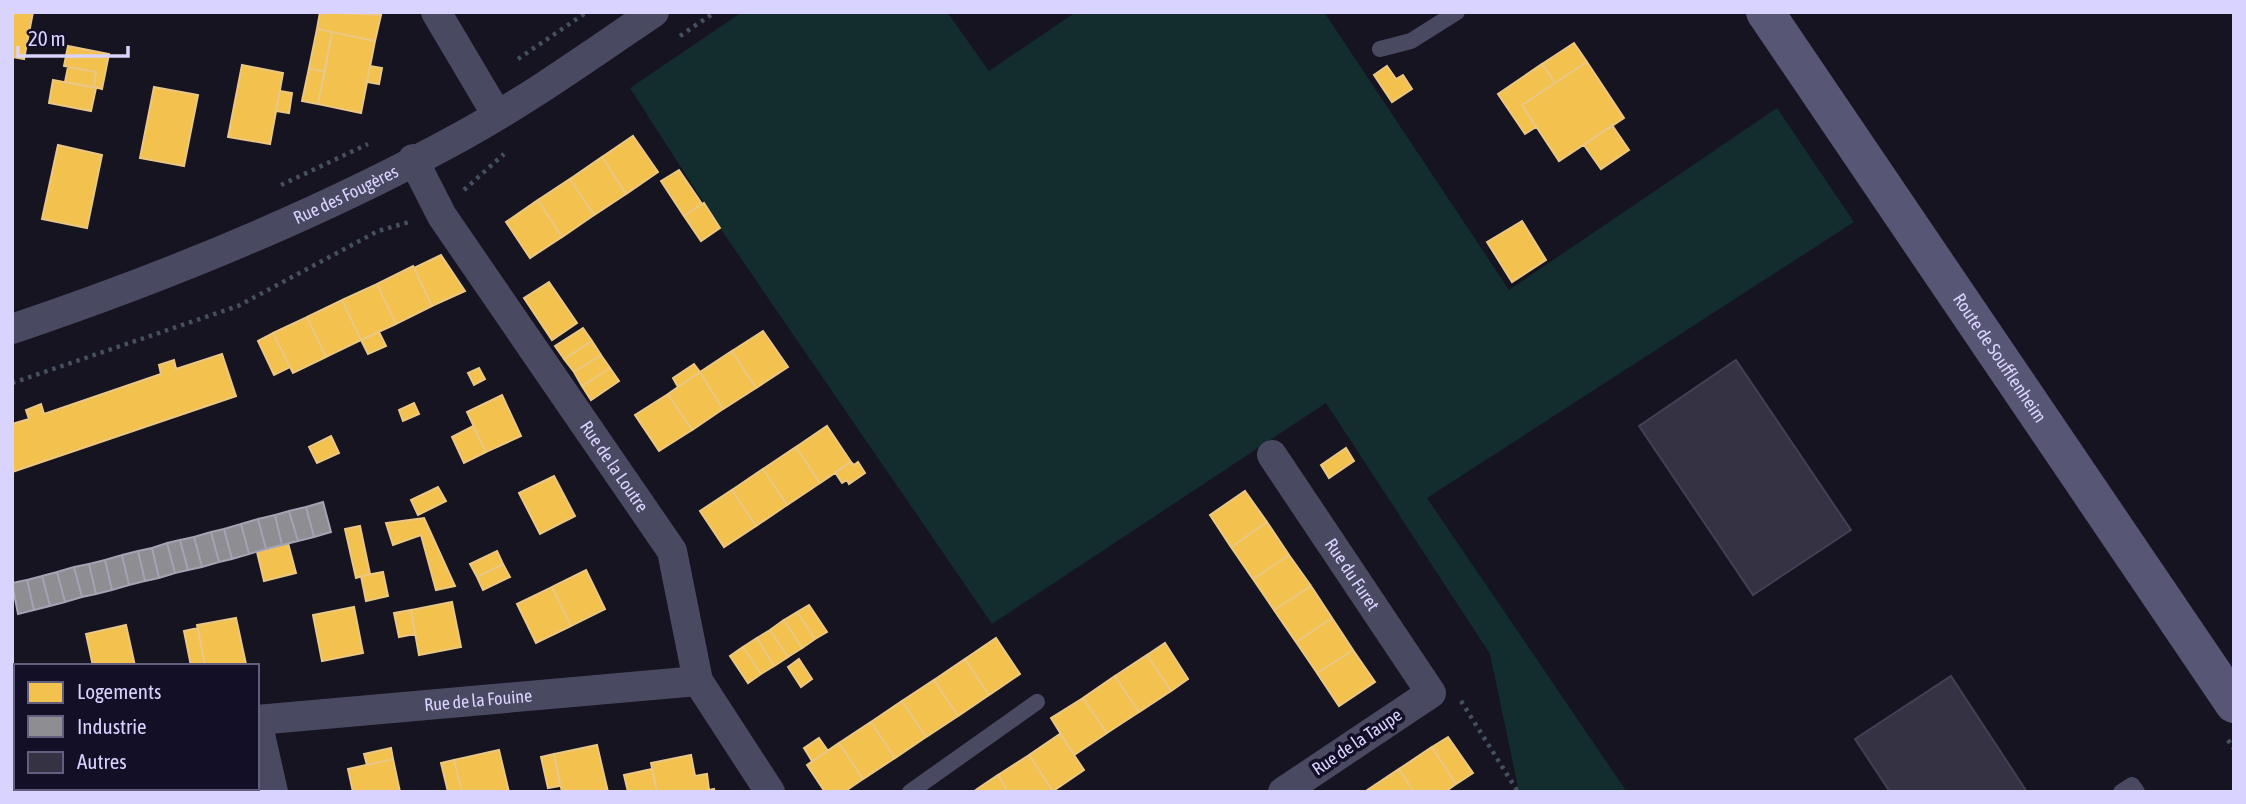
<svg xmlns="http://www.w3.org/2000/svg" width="2246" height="804" viewBox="0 0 2246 804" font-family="'Asap Condensed',sans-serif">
  <rect width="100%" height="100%" fill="#161421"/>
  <path fill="#132c2d" d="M742,12h205l42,59 87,-59h248l185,278 268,-182 77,114 -427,276 200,294h-108l-29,-138 -164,-251 -334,221 -272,-396 -90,-140z"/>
  <path fill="#f2c14e" stroke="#eac783" stroke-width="2" d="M12,12h21l-9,47 -12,-2z
    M320,12l61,3 -6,26 -58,-12z
    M317,29l15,3 -7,40 -16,-4z
    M332,32l43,9 -14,72 -43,-9z
    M1574,43l13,19 -32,21 -13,-19z
    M68,46l41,8 -7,35 -8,-2 2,-15 -32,-6z
    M1587,62l37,56 -65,43 -37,-56z
    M1542,64l13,19 -33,22 14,22 -11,7 -27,-40z
    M242,65l41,8 -13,71 -42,-7z
    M370,66l12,2 -3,16 -12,-2z
    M1387,66l9,13 7,-4 9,14 -20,13 -18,-27z
    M68,67l28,5 -2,15 -29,-5z
    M309,68l16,4 -7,32 -16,-3z
    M53,80l43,8 -5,23 -42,-8z
    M154,87l44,8 -14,71 -44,-8z
    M280,91l12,2 -3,20 -13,-2z
    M1612,125l17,25 -28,19 -17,-24z
    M633,136l25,36 -32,22 -24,-37z
    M58,145l44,10 -15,73 -45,-9z
    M602,157l24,37 -32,21 -24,-36z
    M679,170l23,34 -18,12 -23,-35z
    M570,179l24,36 -32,22 -24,-37z
    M538,200l24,37 -32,21 -24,-36z
    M704,203l16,25 -19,13 -17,-25z
    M1522,221l24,39 -34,22 -25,-40z
    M441,255l24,36 -33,15 -18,-38z
    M413,266l19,40 -36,18 -19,-40z
    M549,282l28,41 -25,17 -28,-42z
    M377,284l19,40 -35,16 -19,-40z
    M342,300l19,40 -35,17 -19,-40z
    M307,317l19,40 -33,16 -20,-40z
    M583,328l9,13 -28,18 -9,-13z
    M763,331l25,36 -32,21 -24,-37z
    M379,332l7,14 -18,8 -7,-14z
    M273,333l17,34 -16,8 -16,-34z
    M592,341l9,14 -27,17 -10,-13z
    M732,351l24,37 -33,21 -23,-37z
    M222,354l14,42 -224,76v-48l17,-5 -3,-9 15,-6 3,10 117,-40 -2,-9 15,-5 2,9z
    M601,355l9,13 -28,18 -8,-14z
    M694,364l6,8 -22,15 -5,-9z
    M479,368l6,11 -11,6 -6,-12z
    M610,368l9,13 -28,19 -9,-14z
    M700,372l23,37 -31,21 -24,-36z
    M668,394l24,36 -33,21 -24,-36z
    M502,395l19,41 -35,16 -19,-40z
    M414,403l5,11 -16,7 -4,-11z
    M473,426l13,26 -22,11 -12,-26z
    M827,426l24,36 -31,21 -24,-36z
    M331,436l8,17 -22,10 -8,-16z
    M796,447l24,36 -33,22 -24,-36z
    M1346,448l8,13 -25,17 -8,-13z
    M851,462l3,3 4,-3 7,11 -16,11 -2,-4 -5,3 -7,-11z
    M763,469l24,36 -31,21 -24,-36z
    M554,476l21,40 -35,18 -21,-41z
    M438,487l8,14 -28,14 -7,-15z
    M732,490l24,36 -32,21 -24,-36z
    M1245,491l22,31 -36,25 -21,-32z
    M424,518l31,68 -19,4 -15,-55 -28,10 -7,-22z
    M1267,522l22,33 -36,24 -22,-32z
    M360,526l10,48 -14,4 -11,-49z
    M288,543l8,30 -32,8 -7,-29z
    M497,551l6,13 -26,13 -7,-13z
    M1289,555l22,31 -37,24 -21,-31z
    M503,564l7,13 -27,13 -6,-13z
    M586,570l19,39 -34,17 -19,-39z
    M383,572l5,24 -22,5 -5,-25z
    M1311,586l21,32 -36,24 -22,-32z
    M552,587l19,39 -35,17 -19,-39z
    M452,602l9,45 -42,8 -8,-45z
    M809,605l18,27 -12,7 -18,-27z
    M354,607l9,46 -41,8 -9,-46z
    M411,610l4,24 -16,3 -5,-24z
    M797,612l18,27 -13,9 -18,-28z
    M236,618l10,46 -41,2 -8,-41z
    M1332,618l21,32 -36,23 -21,-31z
    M784,620l18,28 -14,9 -18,-27z
    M126,625l9,41h-42l-7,-32z
    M198,628l7,38h-14l-7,-35z
    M770,630l18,27 -14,9 -17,-28z
    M757,638l17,28 -13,8 -18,-27z
    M996,638l24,36 -31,21 -24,-36z
    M1165,643l23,36 -17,12 -24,-36z
    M743,647l18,27 -13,9 -18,-27z
    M1353,650l22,32 -36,24 -22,-33z
    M1147,655l24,36 -32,21 -24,-36z
    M799,659l13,20 -11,8 -13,-20z
    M965,659l24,36 -31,21 -24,-36z
    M1115,676l24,36 -32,21 -24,-35z
    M934,680l24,36 -32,21 -24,-36z
    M1083,698l24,35 -33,22 -23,-37z
    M902,701l24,36 -31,21 -24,-36z
    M871,722l24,36 -32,21 -24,-36z
    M1060,734l24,36 -31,21 -24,-36z
    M1448,737l25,36 -17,11 -24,-37z
    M819,738l9,13 -16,10 -8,-13z
    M839,743l24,36 -19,13h-19l-18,-27z
    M597,745l11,47h-46l-8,-38z
    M1432,747l24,37 -11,8h-31l-15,-23z
    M391,748l2,11 -26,6 -3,-11z
    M499,750l10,42h-47l-8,-32z
    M554,754l6,32 -12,2 -7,-31z
    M691,755l4,21 12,-2 2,16 5,-1 1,3h-58l-6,-29z
    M1029,755l24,36 -2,1h-43l-10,-17z
    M393,759l7,33h-47l-5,-23z
    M454,760l8,32h-14l-7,-29z
    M652,769l5,23h-29l-4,-17z
    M1399,769l15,23h-47l-1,-1z
    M998,775l10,17h-35l7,-5z"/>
  <path fill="#8d8d92" stroke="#a4a2b3" stroke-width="2" d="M323,502l8,30 -17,5 -8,-30z
    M306,507l8,30 -16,4 -9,-30z
    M289,511l9,30 -16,4 -7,-30z
    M275,515l7,30 -16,4 -8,-30z
    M258,519l8,30 -17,5 -8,-30z
    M241,524l8,30 -17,5 -8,-30z
    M224,529l8,30 -13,3 -8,-30z
    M211,532l8,30 -17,5 -8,-30z
    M194,537l8,30 -14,3 -8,-30z
    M180,540l8,30 -13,3 -8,-30z
    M167,543l8,30 -16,5 -7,-30z
    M152,548l7,30 -14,3 -7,-30z
    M138,551l7,30 -16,4 -7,-30z
    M122,555l7,30 -17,5 -7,-30z
    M105,560l7,30 -16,4 -7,-30z
    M89,564l7,30 -14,3 -8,-30z
    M74,567l8,30 -17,5 -8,-30z
    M57,572l8,30 -15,4 -8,-30z
    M42,576l8,30 -16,4 -7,-30z
    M27,580l7,30 -16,4 -6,-31z"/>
  <path fill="#343243" stroke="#433f54" stroke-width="2" d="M1736,360l115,170 -98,65 -114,-169z
    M1951,676l76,116h-137l-35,-53z"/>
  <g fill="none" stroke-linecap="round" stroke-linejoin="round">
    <path stroke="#44505f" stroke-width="4.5" stroke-dasharray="3.5 5" stroke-linecap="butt" d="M680,36l35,-24
      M518,59l69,-47
      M281,185l87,-41
      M464,190l40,-36
      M12,383l226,-77 140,-75 31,-9
      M1461,701l57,91
      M2228,740l6,9"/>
    <path stroke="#4a4962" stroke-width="16" d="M1380,49l31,-8 46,-29
      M910,792l127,-90
      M2121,792l11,-7 5,7"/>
    <g stroke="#4a4962" stroke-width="30">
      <path d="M436,12l61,103"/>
      <path id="s1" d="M413,159l29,57 230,335 26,130 72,111"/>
      <path id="s2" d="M12,329c154,-52 308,-115 450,-193 67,-37 129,-81 192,-124"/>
      <path id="s3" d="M1272,455l159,238 -148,99"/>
      <path id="s4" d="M257,720l441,-39"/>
      <path d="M257,721l16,71"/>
      <path d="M12,740h4"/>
    </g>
    <path stroke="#575674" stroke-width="38" id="s5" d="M1765,12l469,692"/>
  </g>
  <g text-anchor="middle" stroke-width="7" stroke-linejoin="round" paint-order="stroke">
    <g font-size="18" fill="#d9d4ff" stroke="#130f26">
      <text dy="6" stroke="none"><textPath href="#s2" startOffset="360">Rue des Fougères</textPath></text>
      <text dy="6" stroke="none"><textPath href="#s5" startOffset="418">Route de Soufflenheim</textPath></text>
      <text dy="6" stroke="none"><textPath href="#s1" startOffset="368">Rue de la Loutre</textPath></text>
      <text dy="6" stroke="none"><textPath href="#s3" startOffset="144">Rue du Furet</textPath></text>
      <text dy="6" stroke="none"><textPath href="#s4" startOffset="222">Rue de la Fouine</textPath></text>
      <text transform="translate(1357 742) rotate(-34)" y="6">Rue de la Taupe</text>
    </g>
  </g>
  <rect width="2246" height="804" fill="none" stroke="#d9d4ff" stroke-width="28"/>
  <rect x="14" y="664" width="245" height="126" fill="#130f26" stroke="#625e7d" stroke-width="2"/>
  <rect x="28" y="682" width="35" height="21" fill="#f2c14e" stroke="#625e7d" stroke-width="2"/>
  <text x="77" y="699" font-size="21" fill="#d9d4ff">Logements</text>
  <rect x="28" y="716" width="35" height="21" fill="#8d8d92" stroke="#625e7d" stroke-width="2"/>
  <text x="77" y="734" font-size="21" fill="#d9d4ff">Industrie</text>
  <rect x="28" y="752" width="35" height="21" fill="#343243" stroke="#625e7d" stroke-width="2"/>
  <text x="77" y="769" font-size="21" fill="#d9d4ff">Autres</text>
  <path d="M18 46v10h110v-10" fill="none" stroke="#d9d4ff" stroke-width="3.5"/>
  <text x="28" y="46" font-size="21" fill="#d9d4ff" stroke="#130f26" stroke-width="5" paint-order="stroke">20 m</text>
</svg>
